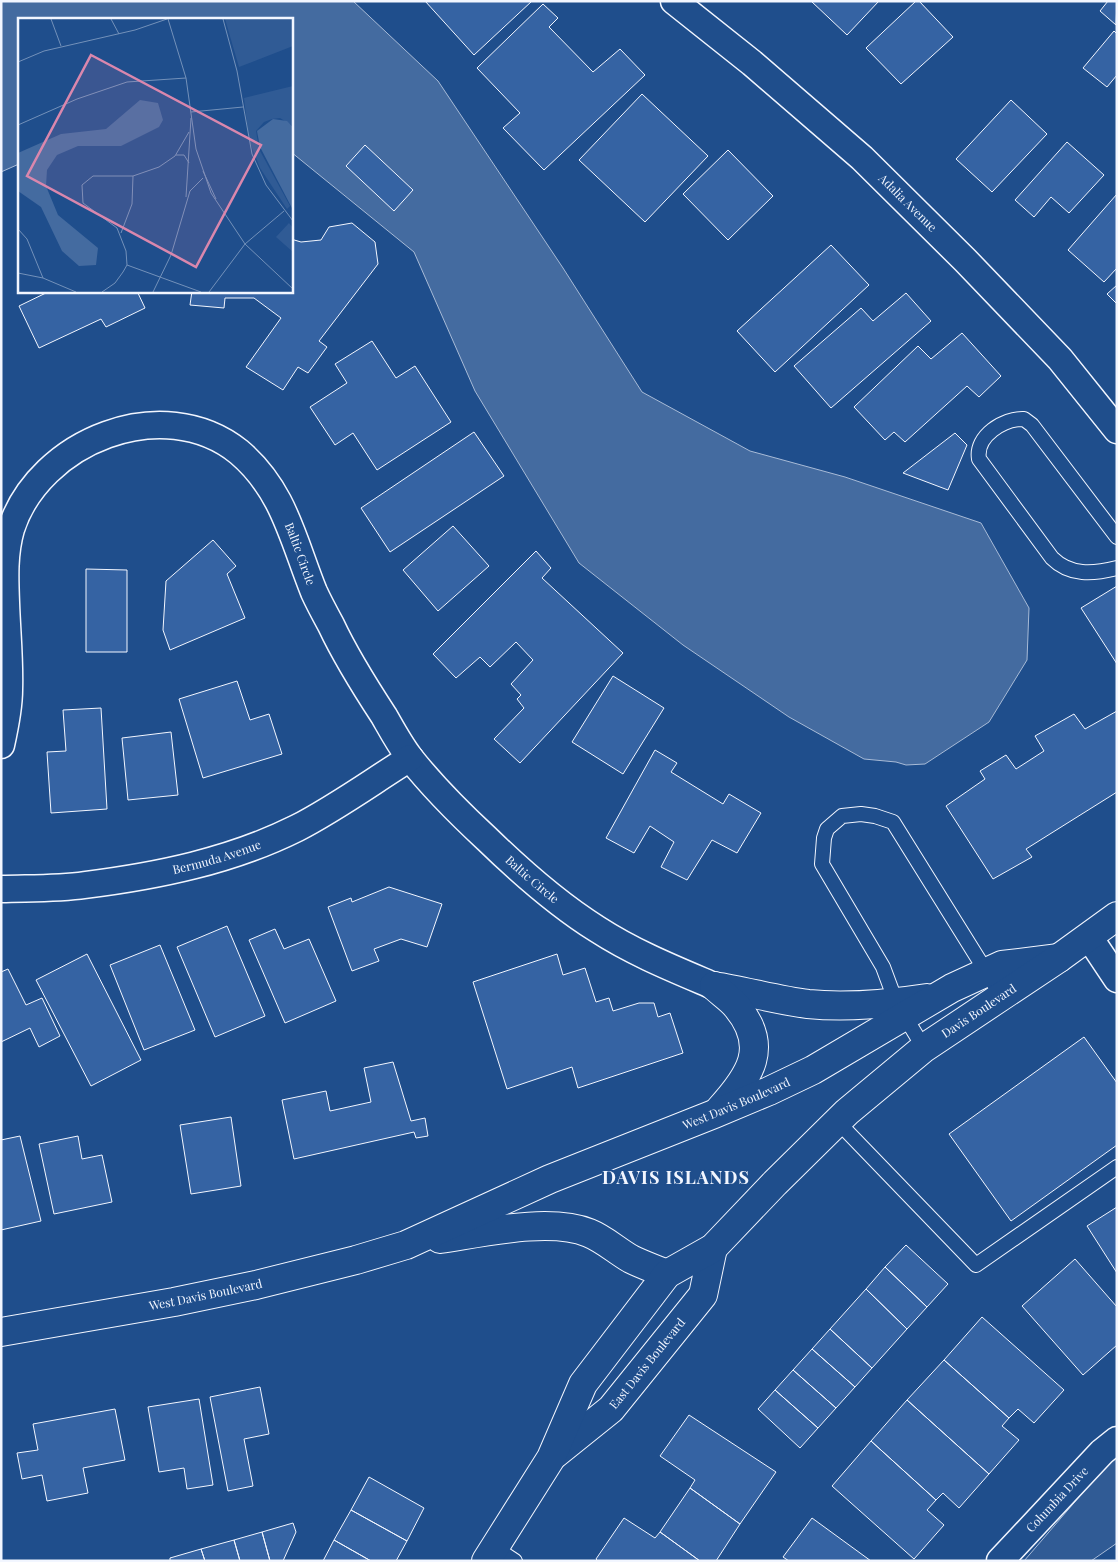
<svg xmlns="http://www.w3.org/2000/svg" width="1118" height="1562" viewBox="0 0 1118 1562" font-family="'Playfair Display',serif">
  <rect width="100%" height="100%" fill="#1f4e8c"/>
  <path fill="#305b95" stroke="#a8bbd7" d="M1117,1457v86l-26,18h-67l86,-100z"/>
  <path fill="#446ba0" stroke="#a8bbd7" d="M1,1h352l85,80 125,187 79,124 108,59 95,26 136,46 48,85 -2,52 -38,62 -64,42 -19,1 -10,-3 -32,-3 -75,-42 -106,-72 -104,-82 -104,-172 -61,-139 -123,-100v-133h-272v145l-18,8z"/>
  <path fill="#3563a3" stroke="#f2f6ff" d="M425,1h107l-58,54z
    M811,1h68l-32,34z
    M916,1h3l34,36 -52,47 -35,-36z
    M1108,1h9l-1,24 -16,-14z
    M543,4l15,14 -9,9 44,45 27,-23 25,26 -101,95 -41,-42 17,-15 -43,-45z
    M1114,31l3,3v41l-10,12 -24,-19z
    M642,94l66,62 -63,66 -66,-62z
    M1011,100l36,34 -55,58 -36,-33z
    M1067,142l37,33 -35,38 -18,-16 -17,20 -19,-17z
    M365,145l48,45 -19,21 -48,-45z
    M728,150l45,46 -45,44 -45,-46z
    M1117,194v74l-13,14 -36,-32z
    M352,223l23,19 3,22 -59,77 8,6 -19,26 -10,-6 -15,23 -37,-23 35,-49 -27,-20h-29l-1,10 -34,-3 2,-14h99v-52l10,3 20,-2 8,-13z
    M831,245l38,40 -94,87 -38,-41z
    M1117,285v19l-10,-10z
    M50,291h87l8,17 -39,19 -5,-8 -62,29 -20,-42z
    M906,293l25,28 -100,87 -37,-42 67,-58 12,13z
    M962,333l39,43 -22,21 -12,-11 -62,56 -11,-10 -9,8 -31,-33 64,-61 13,13z
    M372,341l24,37 19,-12 36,56 -74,48 -24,-37 -18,12 -25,-38 37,-24 -12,-19z
    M474,432l30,44 -114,76 -29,-44z
    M955,433l12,12 -19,45 -45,-17z
    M453,526l36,40 -51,45 -35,-41z
    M213,540l23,26 -9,8 18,44 -75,32 -7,-20 3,-49z
    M536,551l15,17 -9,10 81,75 -103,110 -26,-24 30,-31 -7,-9 4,-4 -10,-11 22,-24 -17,-18 -26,25 -10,-10 -24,21 -23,-24z
    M86,569l41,1v82h-41z
    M1117,586v78l-36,-56z
    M613,676l51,32 -41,66 -51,-32z
    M237,681l13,39 19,-6 13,40 -79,24 -24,-79z
    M101,708l6,101 -56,4 -4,-61 19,-1 -3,-41z
    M1117,711v81l-91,57 6,8 -39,22 -47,-73 39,-27 -5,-8 26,-16 10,14 28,-18 -9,-15 39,-22 11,15z
    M171,732l7,63 -50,5 -6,-62z
    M655,750l22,13 -6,9 52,32 6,-10 32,19 -24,40 -25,-13 -25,40 -26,-13 13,-25 -24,-16 -16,27 -28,-15z
    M389,887l53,17 -15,43 -26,-8 -27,10 5,12 -27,10 -24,-64 23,-9 1,4z
    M227,926l38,90 -50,21 -38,-90z
    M275,929l9,20 25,-10 27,62 -51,22 -36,-83z
    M160,945l35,85 -51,20 -34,-85z
    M87,954l54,106 -50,26 -55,-106z
    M557,954l6,21 22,-7 11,34 13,-4 4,13 26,-8h15l4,14 12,-4 13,40 -105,35 -6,-21 -65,22 -34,-107z
    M8,969l18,36 16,-7 18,38 -21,11 -9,-19 -29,14v-70z
    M1084,1037l33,46v62l-106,76 -62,-87z
    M393,1062l18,59 14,-3 3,18 -12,2 -2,-6 -120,27 -12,-59 44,-9 4,20 41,-9 -7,-34z
    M231,1117l10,69 -50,8 -11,-69z
    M20,1136l21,85 -40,9v-90z
    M78,1136l4,23 20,-4 10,47 -58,12 -15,-70z
    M1117,1207v66l-30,-47z
    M906,1245l42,39 -21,23 -42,-40z
    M1075,1259l42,48v38l-34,30 -61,-69z
    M885,1267l42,40 -20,22 -41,-40z
    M866,1289l41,40 -35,39 -42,-39z
    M982,1317l82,73 -30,33 -16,-14 -9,9 -65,-58z
    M830,1329l42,39 -17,19 -43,-38z
    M812,1349l43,38 -19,21 -43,-38z
    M944,1360l65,58 -7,8 17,14 -30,34 -82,-74z
    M793,1370l43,38 -18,20 -43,-38z
    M260,1387l9,47 -25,5 9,47 -25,5 -18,-94z
    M775,1390l43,38 -18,20 -42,-39z
    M199,1399l14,86 -26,4 -3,-21 -25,4 -11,-65z
    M907,1400l82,74 -30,34 -16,-15 -7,7 -65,-59z
    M115,1409l10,51 -42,8 5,25 -41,8 -5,-26 -20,4 -5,-26 21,-3 -5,-26z
    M689,1415l87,57 -36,52 -50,-36 5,-8 -35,-24z
    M871,1441l65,59 -9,10 17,15 -30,34 -82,-73z
    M369,1477l55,31 -17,33 -56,-31z
    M690,1488l50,36 -24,37h-16l-40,-29z
    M351,1510l56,31 -11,20h-25l-37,-21z
    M624,1518l31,20 5,-6 40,29h-102l-2,-2z
    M812,1518l59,43h-82l-6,-4z
    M293,1523l3,9 -13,29h-13l-8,-29z
    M262,1532l8,29h-30l-6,-21z
    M234,1540l6,21h-35l-4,-12z
    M334,1540l37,21h-48z
    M201,1549l4,12h-35v-3z"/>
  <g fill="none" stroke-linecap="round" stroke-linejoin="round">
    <defs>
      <path id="lane" d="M1117,537l-85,-112 -8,-6c-20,-1 -49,17 -45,40l73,99c18,18 41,16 65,10
        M924,1048l-28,-46 -13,-35 -61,-103 2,-26 3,-9 15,-13 19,-2 14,2 18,6 109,175
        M837,1121l139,144 141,-98
        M494,1547l21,14"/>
      <g id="street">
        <path id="s1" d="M674,1l78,62 110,95 103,102 95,99 57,71"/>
        <path id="s2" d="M1,745c4,-18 8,-37 8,-55 1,-29 -2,-58 -3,-87 -1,-25 -2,-50 5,-74 28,-88 152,-138 228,-77 45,38 54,88 75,140 5,11 11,22 17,33 15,32 34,62 53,91 8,14 16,29 26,42 23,29 50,56 77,81 34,33 70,65 110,90 37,24 77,40 117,57"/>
        <path id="s3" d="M1,889c28,-1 56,0 84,-4 72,-9 146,-24 212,-57 39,-20 76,-47 113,-70"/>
        <path d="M1089,937l28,42"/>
        <path id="s4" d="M1000,1561l102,-109 15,-12"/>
      </g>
      <g id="secondary">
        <path d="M714,986c31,5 63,14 94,18 40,4 80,0 119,-6"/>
        <path d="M714,986c7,7 17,13 23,21 33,40 13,69 -17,102"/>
        <path d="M440,1239c41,-6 110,-22 149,-6 15,6 28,18 42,26 12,6 24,10 36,15"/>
        <path id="s5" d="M1,1332l173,-30 82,-17 100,-25 50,-15 144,-66 164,-65 55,-23 44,-21 139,-82 50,-23 57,-7"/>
        <path id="s6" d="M555,1454l56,-45 92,-114 10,-47"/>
        <path id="s7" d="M486,1561l65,-103 32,-74 84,-110 46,-26 62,-65 72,-71 77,-64 135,-90 58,-42"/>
      </g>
    </defs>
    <use href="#lane" stroke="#f2f6ff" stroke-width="16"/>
    <use href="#street" stroke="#f2f6ff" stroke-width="29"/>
    <use href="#secondary" stroke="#f2f6ff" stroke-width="30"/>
    <use href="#lane" stroke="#1f4e8c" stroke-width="14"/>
    <use href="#street" stroke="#1f4e8c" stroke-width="26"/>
    <use href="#secondary" stroke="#1f4e8c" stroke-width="28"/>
  </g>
  <g text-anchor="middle" stroke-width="4" stroke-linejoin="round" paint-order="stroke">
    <g font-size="12" fill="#f2f6ff" stroke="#1f4e8c">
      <text dy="4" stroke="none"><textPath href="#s1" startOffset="309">Adalia Avenue</textPath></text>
      <text dy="4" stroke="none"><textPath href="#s2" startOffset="616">Baltic Circle</textPath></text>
      <text dy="4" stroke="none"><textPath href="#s3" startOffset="219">Bermuda Avenue</textPath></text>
      <text dy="4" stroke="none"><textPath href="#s2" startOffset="1021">Baltic Circle</textPath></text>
      <text dy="4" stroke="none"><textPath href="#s7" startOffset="751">Davis Boulevard</textPath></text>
      <text dy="4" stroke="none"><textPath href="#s5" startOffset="774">West Davis Boulevard</textPath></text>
      <text dy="4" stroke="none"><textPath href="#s5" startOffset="208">West Davis Boulevard</textPath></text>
      <text dy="4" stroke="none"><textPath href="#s6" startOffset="130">East Davis Boulevard</textPath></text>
      <text dy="4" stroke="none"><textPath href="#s4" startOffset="84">Columbia Drive</textPath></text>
    </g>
    <g font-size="18" font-weight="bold" letter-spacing="1" fill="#f2f6ff" stroke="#1f4e8c">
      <text x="676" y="1184">DAVIS ISLANDS</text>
    </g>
  </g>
  <g transform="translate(18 18)">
    <rect width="275" height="275" fill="#1f4e8c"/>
    <path d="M207,1h68v27l-54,21zM275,68v40l-13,-8 -8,1 -8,3 -8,9 3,18 31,57 -3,3 -27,-41 -11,-28 -5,-42zM271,205l4,5v24l-17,-15z" fill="#305b95"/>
    <path d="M122,82l18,3 5,17 -4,7 -38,19h-43l-21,9 -10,15 -1,16 12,29 40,33 -2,17 -17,1 -17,-15 -21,-44 -23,-16v-38l43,-19 45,-5zM255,101l14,2 6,6v83l-33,-63 -3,-16z" fill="#446ba0"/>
    <path fill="none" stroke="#7391ba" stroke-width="1" d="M33,1l10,27M93,1l8,15M150,1l18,59 10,71 15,44 34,51 48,45M205,1l14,52 15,83 14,31 27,36M0,44l26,-11 91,-21 32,-11M173,94l52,-5M0,107l59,-26 50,-17 59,-4M158,137h8l5,8M185,153l13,28M168,179l5,-79M0,211l9,10 16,39 33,14M103,215l11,-29 1,-28M109,247l74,27M0,255l25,5M84,274l13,-9 8,-11 4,-7 -1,-14 -9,-23 -34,-25 -1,-18 11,-9h40l26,-9 16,-11 14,-24M135,274l18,-37 19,-64 13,-13M191,274l36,-48 39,-33"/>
    <path fill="#da87ad" fill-opacity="0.15" stroke="#da87ad" stroke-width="2.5" d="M73,37l170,90 -65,122 -169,-91z"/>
    <rect width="275" height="275" fill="none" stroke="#f2f6ff" stroke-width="2.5"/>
  </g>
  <rect width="1118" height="1562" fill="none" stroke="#f2f6ff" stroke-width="5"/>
</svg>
